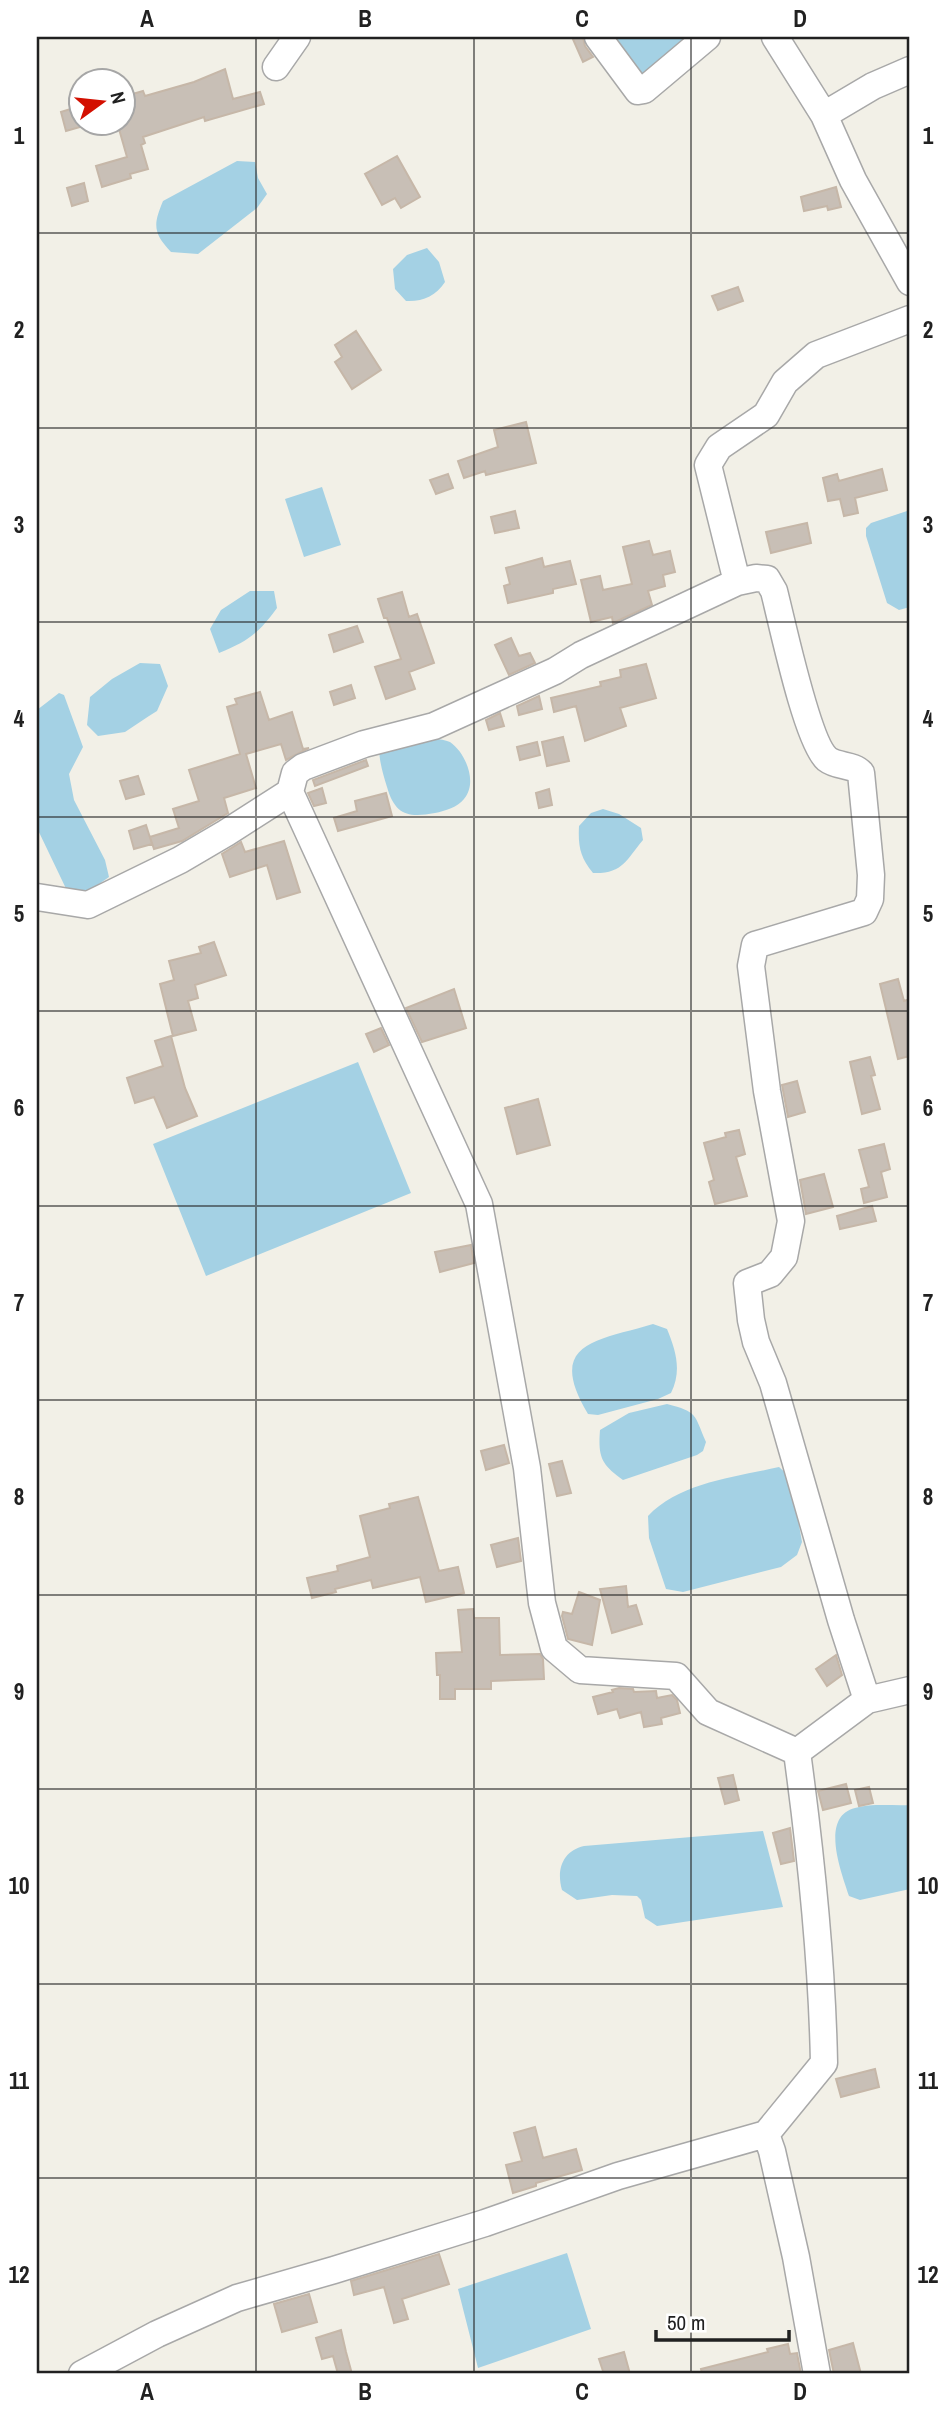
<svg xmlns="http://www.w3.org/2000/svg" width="947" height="2411" viewBox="0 0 947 2411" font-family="'Archivo Narrow',sans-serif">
  <rect width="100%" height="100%" fill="#f2f0e7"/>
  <path fill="#a4d1e4" d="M602,37h91l-47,42z
    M237,161l18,1 3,16 9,16 -10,14 -59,46 -27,-2c-18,-19 -18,-27 -8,-51z
    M427,248l12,14 6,20c-9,14 -23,20 -39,19l-11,-12 -2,-20 14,-14z
    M322,487l19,58 -37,12 -19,-58z
    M910,510v97l-11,3 -12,-7 -21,-67v-8l5,-5z
    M250,591h24l3,17c-19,26 -29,33 -58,45l-9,-24 11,-19z
    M140,663l20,1 8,22 -11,25 -8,5 -24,16 -27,4 -11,-11 3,-28 22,-18z
    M59,693l5,2 19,52 -14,27 5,26 31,60 4,17 -17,12 -21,10 -34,-71v-118z
    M434,739c6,0 11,1 16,3 16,11 28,41 14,57 -6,8 -19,12 -29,14 -27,5 -40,2 -48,-26 -4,-13 -7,-23 -8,-37z
    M603,809l16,5 22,14 2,12c-17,20 -20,34 -50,33 -13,-16 -15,-27 -14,-47l12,-13z
    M358,1062l53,131 -205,83 -53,-132z
    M653,1324l14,5c9,22 15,42 4,64l-13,6 -60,16 -10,-1c-43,-72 9,-73 65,-90z
    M667,1404c31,8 27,10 39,38l-3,9 -6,4 -74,25c-22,-16 -25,-23 -23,-50l29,-17z
    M779,1467l9,8 6,22 8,45 -5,13 -16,12 -98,25 -17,-3 -17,-51 -1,-22c32,-34 88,-39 131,-49z
    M910,1805v84l-50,11 -11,-4c-7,-22 -30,-79 6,-88 17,-5 38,-2 55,-3z
    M763,1831l20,76 -126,19 -12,-8 -4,-18 -4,-4 -25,-1 -35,5 -15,-10c-6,-21 1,-39 22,-44z
    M567,2253l24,76 -113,39 -20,-79z"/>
  <path fill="#c8bfb6" stroke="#c6b7a8" stroke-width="2" d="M572,37h11l2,9 8,11 -10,5z
    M225,69l8,30 27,-7 4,12 -59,17 -1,-4 -61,20 2,6 -4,2 7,24 -18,5 1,4 -29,9 -6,-21 31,-9 -10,-35h5v-25l21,-6 2,5 49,-14z
    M80,106v21l-14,4 -5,-19z
    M397,156l23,41 -19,11 -6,-10 -13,7 -17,-31z
    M84,183l4,18 -16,5 -5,-18z
    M836,187l5,20 -13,3 -1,-4 -23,5 -3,-14z
    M738,287l5,14 -25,9 -6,-14z
    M356,331l25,39 -29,19 -17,-27 7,-5 -7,-12z
    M526,422l10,41 -50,12 -1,-4 -21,7 -6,-17 40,-14 -4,-17z
    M882,469l5,21 -32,8 3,15 -14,3 -4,-17 -12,2 -5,-23 14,-4 2,7z
    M448,474l5,14 -17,6 -6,-14z
    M515,511l4,17 -24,5 -4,-16z
    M807,523l4,20 -40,10 -5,-21z
    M649,541l4,14 17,-4 5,21 -12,3 2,11 -17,5 4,14 -39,18 -1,-6 -21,5 -10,-42 19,-4 3,14 29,-6 -9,-37z
    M542,558l2,9 26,-6 6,23 -23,5v4l-45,10 -4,-17 6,-2 -4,-16z
    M402,592l7,25 8,-3 17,49 -25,9 6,17 -29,10 -11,-32 26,-8 -14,-41h-3l-6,-19z
    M357,626l6,16 -29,10 -5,-17z
    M511,638l8,18 11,-3 5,10 -26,12 -14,-30z
    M646,664l10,34 -36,10 6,18 -41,15 -9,-35 -22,6 -3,-14 50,-12 -1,-4 21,-5 -1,-7z
    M351,685l4,13 -21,7 -4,-13z
    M260,692l9,28 23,-8 11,37 6,-1 -23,12 -5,-16 -35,10 10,34 -32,10 4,15 -46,28 -28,8 -4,-12 29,-9 -6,-19 26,-8 -10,-31 51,-16 -13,-47 10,-3 -2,-5z
    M539,696l3,13 -23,6 -2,-9z
    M500,713l4,13 -15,4 -3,-10z
    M563,737l6,24 -22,5 -5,-24z
    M537,742l3,13 -20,5 -3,-13z
    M366,760l2,6 -53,20 -2,-6z
    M138,776l6,18 -18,5 -6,-18z
    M322,788l4,15 -12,3 -6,-13z
    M549,789l3,16 -13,3 -3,-15z
    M386,793l6,23 -54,15 -4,-13 23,-7 -2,-10z
    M146,825l6,19 -18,5 -5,-18z
    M284,841l16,51 -23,7 -10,-34 -37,12 -8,-23 19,-12 4,10z
    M214,942l12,33 -31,10 3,13 -10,3 8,29 -23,6 -13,-52 14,-4 -5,-19 32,-8 -2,-6z
    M898,979l6,22 6,-2v57l-12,3 -18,-75z
    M454,989l12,39 -44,14 -16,-34z
    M381,1028l8,17 -15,7 -8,-18z
    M171,1036l14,52 12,28 -30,12 -13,-31 -19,6 -8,-25 36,-12 -8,-25z
    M870,1057l5,18 -4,1 9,33 -18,5 -12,-52z
    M797,1081l8,31 -17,5 -6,-32z
    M538,1099l12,46 -33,9 -12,-46z
    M739,1130l6,24 -9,3 11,39 -32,8 -6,-22 5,-2 -10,-37 22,-6 -1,-4z
    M884,1144l6,25 -9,3 6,25 -23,6 -3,-14 8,-2 -10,-37z
    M824,1174l9,33 -27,7 -6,-34z
    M872,1206l4,15 -36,8 -3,-13z
    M471,1245l3,18 -34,9 -5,-20z
    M504,1445l5,18 -23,7 -5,-19z
    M562,1461l9,32 -14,3 -8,-32z
    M418,1497l21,74 19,-4 6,26 -38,9 -6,-25 -47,11 -2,-8 -36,9 1,3 -24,6 -5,-20 31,-7 -1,-5 33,-9 -10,-41 30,-8 -1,-4z
    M518,1538l3,23 -24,6 -6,-22z
    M626,1586l2,21 8,-2 6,19 -30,9 -12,-44z
    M579,1592l21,8 -8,45 -24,-6 -6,-23 1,-4 9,2z
    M473,1609l1,9h25l1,37 40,-1 3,5 1,20 -53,2v8h-36v10h-15v-24h-3l-1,-22 26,-1 -4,-42z
    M836,1655l6,20 -15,11 -11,-17z
    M619,1688l14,1 1,3 22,-1 1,7 15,-3 5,5 3,13 -19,5 1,6 -18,3 -3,-15 -21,6 -3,-9 -19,5 -5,-17 20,-5 -1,-2z
    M733,1775l6,25 -14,4 -7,-26z
    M846,1784l5,19 -28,7 -5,-19z
    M869,1787l4,16 -14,3 -4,-16z
    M790,1828l4,33 -13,3 -8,-31z
    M875,2069l4,18 -38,10 -5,-18z
    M535,2127l8,31 33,-9 6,21 -46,13v3l-23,7 -7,-28 16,-4 -8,-28z
    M439,2254l10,30 -47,15 6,20 -14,4 -10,-36 -30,8 -3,-14z
    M309,2294l8,28 -35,10 -8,-28z
    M341,2330l5,22 6,22h-14l-5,-18 -11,3 -6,-21z
    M853,2343l8,31h-27l-5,-24z
    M788,2344l2,10 7,-1 4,21h-99l-1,-5 67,-17 -1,-3z
    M624,2352l6,22h-26l-5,-15z"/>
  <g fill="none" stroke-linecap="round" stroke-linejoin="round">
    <defs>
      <path id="minor" d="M598,37l40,54 6,-1 63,-53
        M775,37l49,78 29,65 57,102
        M276,67l21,-30
        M824,115l49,-29 37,-16
        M290,792l189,412 48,264 15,135 12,45 26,22 96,6 32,36 89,40
        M37,897l51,8 92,-45 46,-27 64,-41 5,-19 8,-6 61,-23 70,-18 121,-55 26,-16 156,-73
        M867,1700l-26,-80 -68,-237 -17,-41 -5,-22 -4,-37 23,-9 14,-17 7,-36 -24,-130 -16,-125 4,-21 109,-33 6,-13 1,-24 -10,-102c-8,-9 -24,-6 -34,-14 -20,-17 -45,-137 -53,-168l-7,-12 -11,-1 -19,4 -29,-117 11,-18 47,-32 19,-33 31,-27 94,-36
        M766,2134l6,17 24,106 21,117
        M82,2374l75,-40 80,-36 97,-28 151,-47 133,-47 148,-42 58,-71c-2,-104 -13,-208 -27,-311l70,-52 43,-10"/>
    </defs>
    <use href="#minor" stroke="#a8a8a8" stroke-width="29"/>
    <use href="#minor" stroke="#fff" stroke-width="26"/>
  </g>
  <path fill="none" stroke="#212121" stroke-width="2" stroke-opacity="0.55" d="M256,37v2337M474,37v2337M691,37v2337M37,233h873M37,428h873M37,622h873M37,817h873M37,1011h873M37,1206h873M37,1400h873M37,1595h873M37,1789h873M37,1984h873M37,2178h873"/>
  <rect width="947" height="2411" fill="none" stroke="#ffffff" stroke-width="77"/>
  <g transform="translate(102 102) rotate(75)"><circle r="33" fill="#ffffff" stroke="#a6a6a6" stroke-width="2"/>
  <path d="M0-5L12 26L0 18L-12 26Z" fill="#d30f00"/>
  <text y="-10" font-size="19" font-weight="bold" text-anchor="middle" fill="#212121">N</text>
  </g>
  <path d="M656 2330v10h133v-10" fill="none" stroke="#212121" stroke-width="3.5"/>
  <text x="667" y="2330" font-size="21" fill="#212121" stroke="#ffffff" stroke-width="5" paint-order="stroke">50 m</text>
  <rect x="38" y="38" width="870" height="2334" fill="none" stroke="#212121" stroke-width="2.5"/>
  <g font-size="23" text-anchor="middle" font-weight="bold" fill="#212121">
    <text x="147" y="27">A</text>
    <text x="365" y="27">B</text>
    <text x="582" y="27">C</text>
    <text x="800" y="27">D</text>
    <text x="19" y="144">1</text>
    <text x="928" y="144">1</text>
    <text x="19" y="338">2</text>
    <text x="928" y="338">2</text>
    <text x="19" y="533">3</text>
    <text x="928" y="533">3</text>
    <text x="19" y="727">4</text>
    <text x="928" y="727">4</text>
    <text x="19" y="922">5</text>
    <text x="928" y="922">5</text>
    <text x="19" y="1116">6</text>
    <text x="928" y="1116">6</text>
    <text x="19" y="1311">7</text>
    <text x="928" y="1311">7</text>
    <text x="19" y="1505">8</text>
    <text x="928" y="1505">8</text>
    <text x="19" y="1700">9</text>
    <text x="928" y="1700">9</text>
    <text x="19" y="1894">10</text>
    <text x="928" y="1894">10</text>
    <text x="19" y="2089">11</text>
    <text x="928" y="2089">11</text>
    <text x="19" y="2283">12</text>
    <text x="928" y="2283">12</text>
    <text x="147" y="2400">A</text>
    <text x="365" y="2400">B</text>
    <text x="582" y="2400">C</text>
    <text x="800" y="2400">D</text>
  </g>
</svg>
